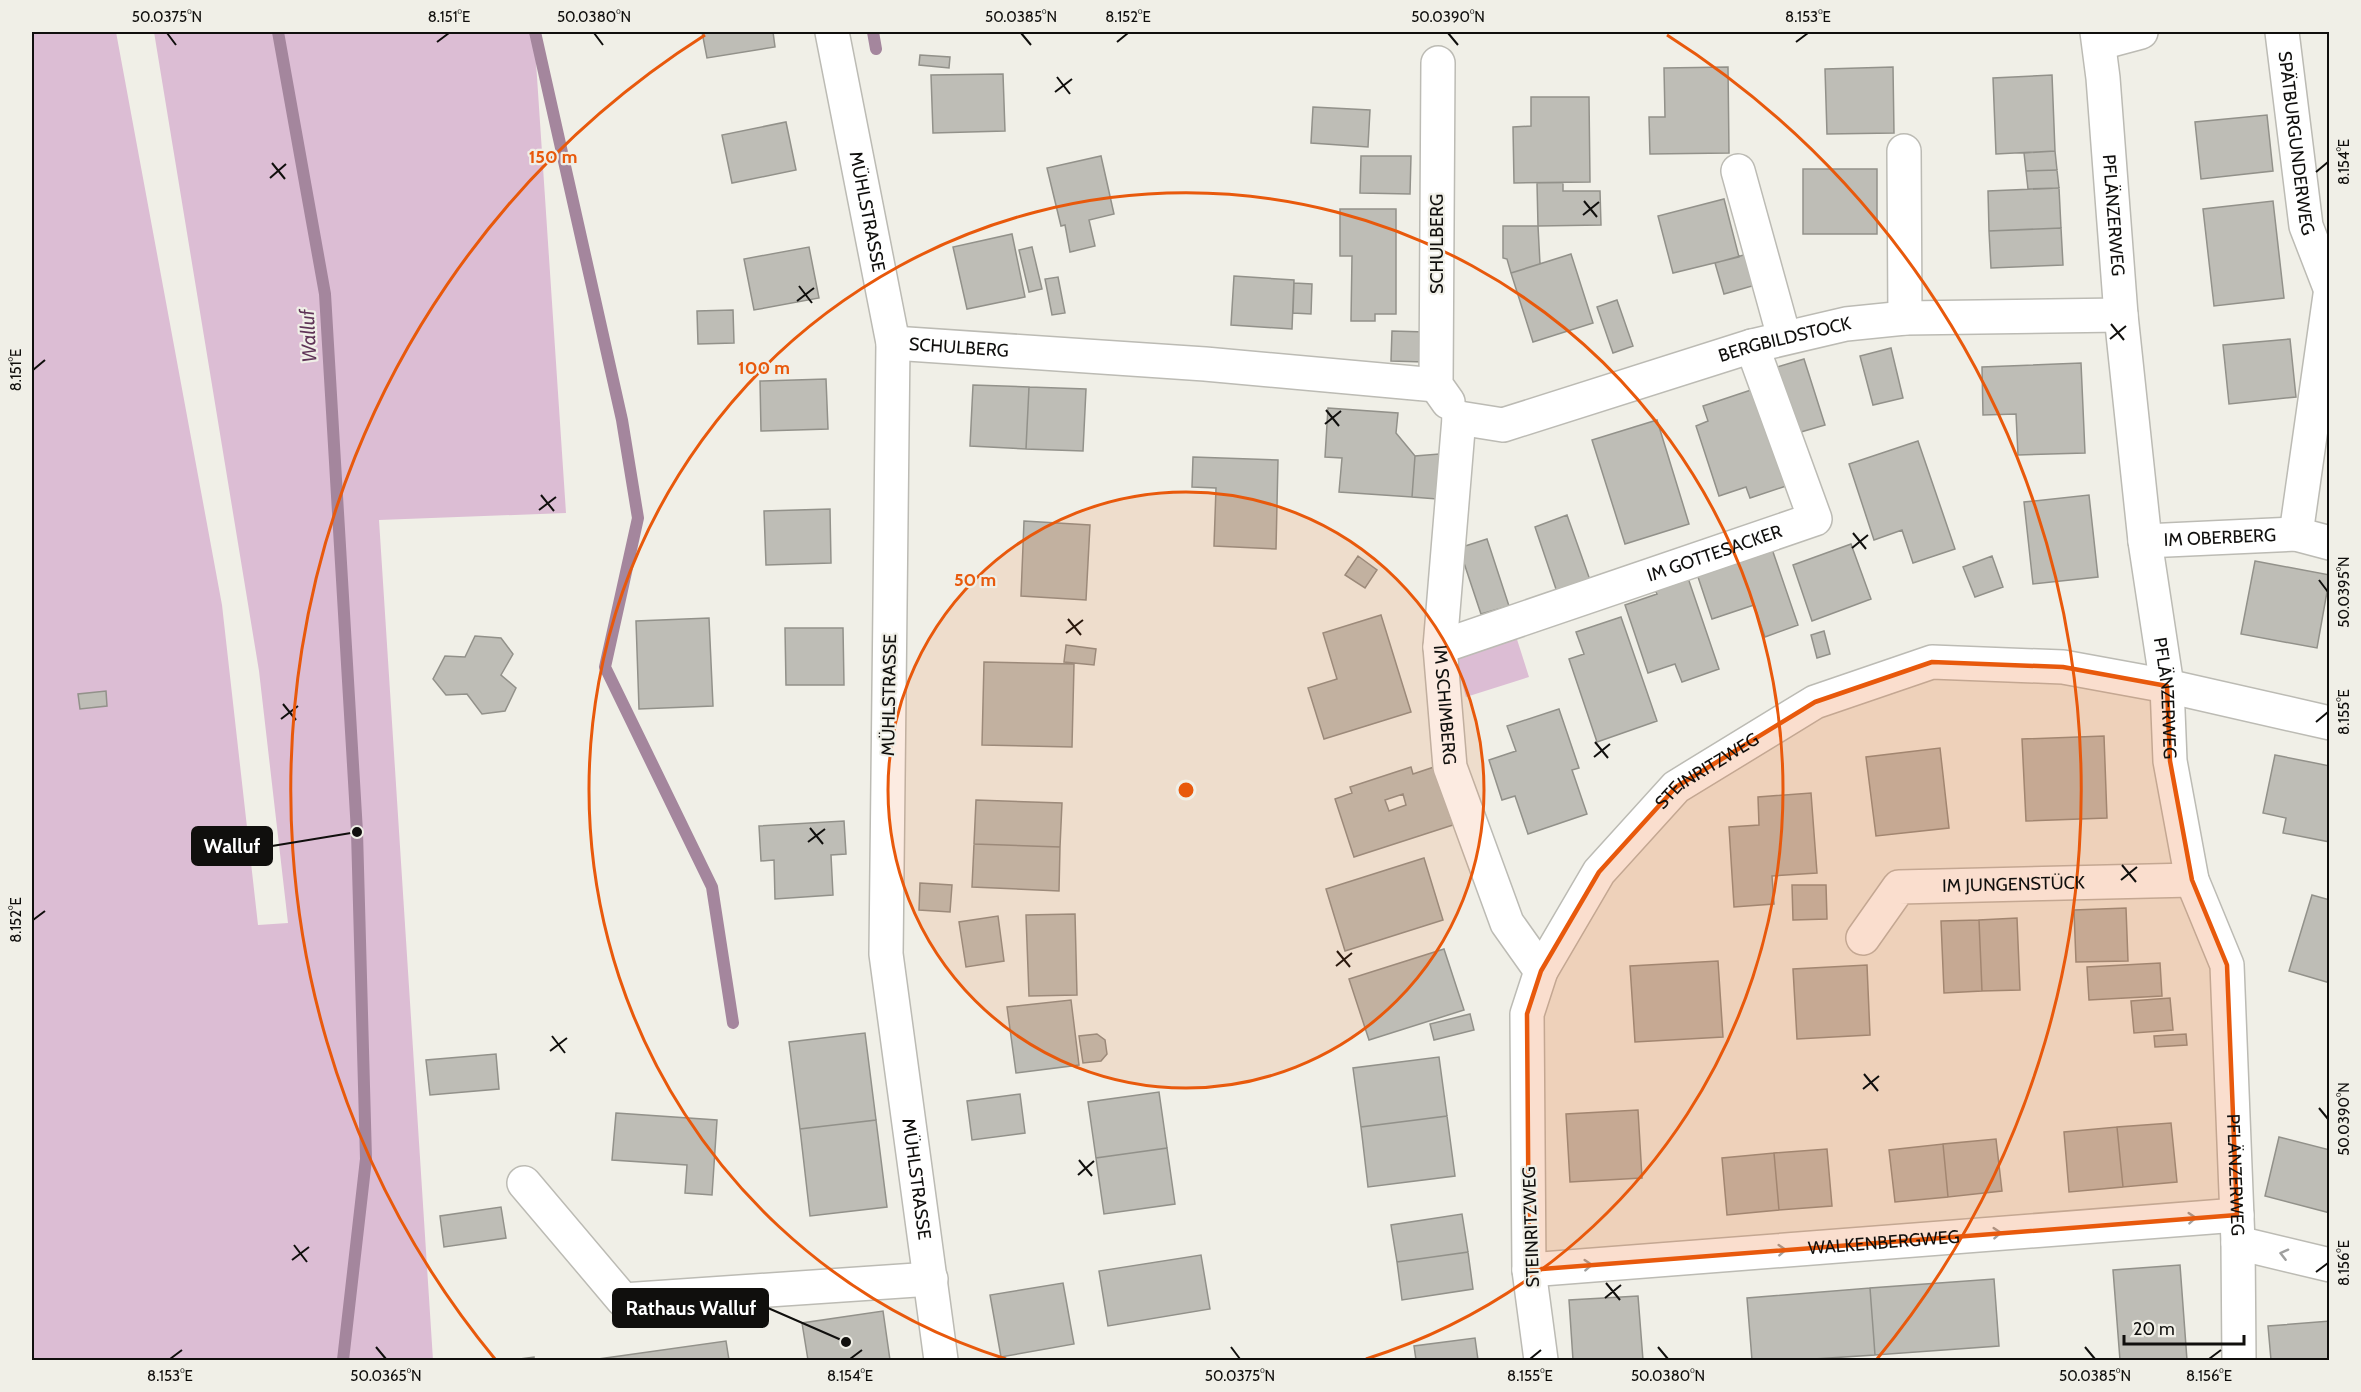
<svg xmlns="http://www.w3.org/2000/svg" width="2361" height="1392" viewBox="0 0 2361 1392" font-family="Cabin,sans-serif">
  <rect width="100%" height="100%" fill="#f0efe7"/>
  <path fill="#dcbdd4" d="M32,32h84l106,573 36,320 30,-2 -29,-252 -105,-639h380l32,481 -187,7 54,840h-401z
    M1514,630l15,47 -63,20 -14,-48z"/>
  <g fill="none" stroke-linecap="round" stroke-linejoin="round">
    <path stroke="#a4869d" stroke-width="12" d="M278,32l47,262 32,538 9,327 -23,201
      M535,32l87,388 16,98 -33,149 107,220 21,136
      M873,32l3,17"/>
  </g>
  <path fill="#bebdb6" stroke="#92918a" stroke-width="1.5" fill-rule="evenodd" d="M702,32h71l2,15 -68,11z
    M920,55l30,2 -1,11 -30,-3z
    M1728,67l1,86 -79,1 -1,-37h16l-1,-49z
    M1893,67l1,66 -67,1 -2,-65z
    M1003,74l2,57 -72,2 -2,-58z
    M2052,75l3,76 -59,3 -3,-76z
    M1531,97h58l1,85 -76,1 -1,-56 18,-1z
    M1313,107l57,3 -2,37 -57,-4z
    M2267,115l6,56 -72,8 -6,-57z
    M786,122l10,48 -64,13 -10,-48z
    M2055,151l2,19 -31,1 -2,-18z
    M1101,156l13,58 -25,6 6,26 -25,6 -5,-27 -4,1 -14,-58z
    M1361,156h50l-1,38 -50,-1z
    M1803,169h74v65h-74z
    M2057,170l2,18 -31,1 -2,-18z
    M1537,183h26v8h37l1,34 -63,1z
    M2059,188l2,40 -72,3 -1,-40z
    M1724,199l15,58 -66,16 -15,-57z
    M2273,201l11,97 -70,8 -11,-97z
    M1340,209h56v105h-21v7h-24l1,-65h-12z
    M1503,226h35l2,38 -29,9 -4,-14 -4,-1z
    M2061,228l2,37 -72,3 -2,-37z
    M1012,234l13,63 -58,12 -14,-62z
    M809,247l10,51 -65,12 -10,-51z
    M1032,247l10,42 -13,3 -10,-42z
    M1751,253l8,31 -35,10 -9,-31z
    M1571,254l22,69 -60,19 -22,-69z
    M1234,276l60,4 -2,49 -61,-4z
    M1058,277l7,36 -13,2 -7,-36z
    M1294,283l18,1 -1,30 -18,-1z
    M1617,300l16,46 -20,7 -16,-46z
    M733,310l1,33 -36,1 -1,-33z
    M1392,331l34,1 -2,30 -33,-1z
    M2290,339l6,58 -67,7 -6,-59z
    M1891,348l12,50 -30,7 -13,-49z
    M1804,359l21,66 -31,9 -20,-66z
    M2081,363l4,90 -67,2 -2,-41 -33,1 -1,-48z
    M826,379l2,50 -67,2 -1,-50z
    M973,385l56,2 -3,62 -56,-3z
    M1029,387l57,2 -3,62 -57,-2z
    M1757,388l32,97 -39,13 -4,-11 -27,9 -23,-70 12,-5 -5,-15z
    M1328,408l70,5 -2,20 19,23 -3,41 -73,-5 3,-34 -17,-1z
    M1657,420l32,104 -64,20 -33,-104z
    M1918,441l37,108 -42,14 -11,-33 -28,10 -25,-76z
    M1439,454l-2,45 -25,-2 3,-41z
    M1193,457l85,3 -2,89 -62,-3 2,-58 -24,-1z
    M2089,495l9,82 -65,7 -9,-82z
    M830,509l1,54 -65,2 -2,-54z
    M1567,515l23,65 -33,12 -22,-65z
    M1024,521l66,4 -4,75 -65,-4z
    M1487,539l22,67 -28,8 -22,-66z
    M1851,544l20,55 -59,22 -19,-56z
    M1772,549l26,76 -33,12 -11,-32 -42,14 -15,-45z
    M1358,556l19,14 -12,18 -20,-13z
    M1992,556l11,31 -28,10 -12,-30z
    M2255,561l75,14 -13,73 -76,-14z
    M1688,578l31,91 -37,13 -7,-18 -27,9 -23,-68 32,-11 -2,-4z
    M1381,615l30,97 -87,27 -16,-51 29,-9 -14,-46z
    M1621,617l36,104 -60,21 -28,-83 15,-5 -8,-22z
    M709,618l4,88 -74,3 -3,-88z
    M785,628h58l1,57h-58z
    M1824,631l6,23 -13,4 -6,-23z
    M475,636l26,2 12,16 -12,21 15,13 -11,23 -23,3 -15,-20 -21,1 -13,-16 12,-23 20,1z
    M1066,645l30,4 -2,16 -30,-3z
    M984,662l90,2 -2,83 -90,-2z
    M106,691l1,15 -27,3 -2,-15z
    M1559,709l20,59 -7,2 15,44 -59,20 -13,-38 -13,4 -13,-40 27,-9 -9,-25z
    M2104,736l3,82 -81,3 -4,-82z
    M1940,748l9,80 -73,8 -10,-79z
    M2275,755l55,11v76l-47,-9 3,-15 -23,-5z
    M1411,767l2,7 21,-7 19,58 -99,32 -19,-58 17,-6 -2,-6zM1403,794l3,11 -17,6 -4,-11z
    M1811,793l6,80 -45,3 2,28 -40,3 -5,-80 30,-2 -1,-28z
    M976,800l86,3 -2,44 -86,-3z
    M844,821l2,33 -15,1 2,40 -58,4 -1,-39 -13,1 -2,-35z
    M974,844l86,3 -1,44 -87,-4z
    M1424,858l19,62 -98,31 -19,-62z
    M920,883l32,2 -2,27 -31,-2z
    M1792,885h34l1,34 -34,1z
    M2312,895l18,5v83l-41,-12z
    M2126,908l2,53 -52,1 -2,-52z
    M1075,914l2,81 -48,1 -3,-81z
    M998,916l6,45 -38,6 -7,-45z
    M2017,918l3,72 -38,1 -3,-71z
    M1979,920l3,71 -38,2 -3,-72z
    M1444,949l20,61 -95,30 -20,-61z
    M1718,961l5,76 -88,5 -5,-76z
    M2160,963l2,33 -73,4 -2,-33z
    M1867,965l3,70 -73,4 -4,-70z
    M2170,998l3,32 -39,3 -3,-32z
    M1071,1000l8,65 -63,8 -9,-66z
    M1470,1014l4,16 -40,10 -4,-16z
    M865,1033l11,87 -76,9 -11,-87z
    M1097,1034l8,6 2,14 -6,7 -18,2 -4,-27z
    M2186,1034l1,11 -32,2 -1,-11z
    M496,1054l3,35 -69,6 -4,-35z
    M1439,1057l8,59 -86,11 -8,-59z
    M1159,1092l8,56 -71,10 -8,-56z
    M1020,1094l5,39 -53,7 -5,-39z
    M1638,1110l4,68 -72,4 -4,-68z
    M616,1113l101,7 -5,75 -27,-2 2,-28 -75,-5z
    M1447,1116l8,60 -87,11 -7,-60z
    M876,1120l11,87 -77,9 -10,-87z
    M2171,1123l6,59 -54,5 -6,-60z
    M2117,1127l6,60 -54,5 -5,-60z
    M2279,1137l51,13v63l-65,-17z
    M1996,1139l6,52 -54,6 -5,-53z
    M1943,1144l5,53 -53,5 -6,-52z
    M1167,1148l8,56 -71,10 -8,-56z
    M1827,1149l5,57 -53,4 -5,-57z
    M1774,1153l5,57 -52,5 -5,-57z
    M501,1207l5,31 -62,9 -4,-31z
    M1462,1214l6,38 -71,10 -6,-37z
    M1468,1252l5,37 -71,11 -5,-38z
    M1201,1255l9,54 -102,17 -9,-55z
    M2180,1265l7,95h-67l-7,-90z
    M1994,1279l5,67 -124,9 -5,-67z
    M1063,1283l11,61 -73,13 -11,-62z
    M1870,1288l5,67 -77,5h-46l-5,-62z
    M1638,1296l5,64h-70l-4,-60z
    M883,1311l7,49h-82l-6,-37z
    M2330,1321v39h-59l-3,-34z
    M1475,1338l3,22h-62l-2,-14z
    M726,1341l3,19h-138z
    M534,1357v3h-22z"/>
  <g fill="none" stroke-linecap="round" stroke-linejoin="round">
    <defs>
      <g id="minor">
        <path id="s1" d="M832,32l61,311 -7,611 55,406"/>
        <path id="s2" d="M2097,32l6,46 18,237 24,226 22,145 3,75 22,119 35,85 11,278 1,117"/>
        <path id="s3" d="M2282,32l24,194 24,62"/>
        <path d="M2100,43l41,-11"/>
        <path d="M1438,63l-2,322 12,17"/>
        <path d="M1904,151l1,167"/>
        <path d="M1738,171l46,166"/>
        <path id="s4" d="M893,343l312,21 231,21"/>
        <path id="s5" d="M1459,418l44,7 249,-79 94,-22 59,-6 216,-3"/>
        <path id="s6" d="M1459,418l-19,229 10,120 57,156 34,48"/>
        <path d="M2296,534l34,-239"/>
        <path id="s7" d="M2145,541l151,-7 34,9"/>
        <path id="s8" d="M1440,647l375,-128 -63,-173"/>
        <path id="s9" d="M1863,938l36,-51 293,-7"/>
        <path d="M524,1183l99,117 308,-21"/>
        <path d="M2238,1243l92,22"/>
        <path id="s10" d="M1529,1270l708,-55"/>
        <path id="s11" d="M1541,1360l-12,-90 -2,-256 14,-43 58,-99 77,-85 139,-85 117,-40 131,5 104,19 163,37"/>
      </g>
    </defs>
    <use href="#minor" stroke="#bcbbb4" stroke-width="36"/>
    <use href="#minor" stroke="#fff" stroke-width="33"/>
  </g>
  <defs><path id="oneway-chevron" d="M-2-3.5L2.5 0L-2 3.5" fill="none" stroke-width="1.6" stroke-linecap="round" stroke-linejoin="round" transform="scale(1.5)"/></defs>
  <g stroke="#9f9f9e">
    <use href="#oneway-chevron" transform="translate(2192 1218) rotate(-4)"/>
    <use href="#oneway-chevron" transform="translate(1997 1233) rotate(-4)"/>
    <use href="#oneway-chevron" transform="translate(1782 1250) rotate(-4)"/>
    <use href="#oneway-chevron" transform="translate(2284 1254) rotate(-166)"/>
    <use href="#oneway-chevron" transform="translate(1588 1265) rotate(-4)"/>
  </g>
  <path fill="#e8590c" fill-opacity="0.2" stroke="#e8590c" stroke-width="4.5" stroke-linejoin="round" d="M1932,662l131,5 104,19 3,75 22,119 35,85 10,250 -708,55 -2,-256 14,-43 58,-99 77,-85 139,-85z"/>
  <path fill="none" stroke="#100f0d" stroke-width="2" d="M167,33l9,12M594,33l9,12M1021,33l10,12M1448,33l10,12M437,42l12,-9M1117,42l11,-9M1796,42l12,-9M1057,77l13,17M1055,92l17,-13M272,163l13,16M2316,172l12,-10M270,178l16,-14M1584,201l13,16M1583,215l16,-13M799,286l13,17M797,301l17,-13M2111,324l13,16M2110,339l16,-13M33,370l12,-10M1326,410l13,16M1325,424l16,-13M541,495l13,16M539,510l17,-13M1853,533l13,16M1852,548l16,-13M2319,580l9,12M1068,619l13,16M1066,633l17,-13M283,704l13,16M281,719l17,-13M2316,722l12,-10M1595,742l13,16M1594,757l16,-13M810,828l13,16M808,842l17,-13M2122,865l14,17M2121,880l16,-13M33,920l12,-9M1337,951l13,16M1336,966l16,-13M552,1036l13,17M550,1051l17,-13M1864,1074l14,17M1863,1089l16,-13M2319,1108l9,11M1079,1160l13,16M1078,1175l16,-14M294,1245l13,17M292,1260l17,-13M2316,1272l12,-9M1606,1283l14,17M1605,1298l16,-13M376,1347l10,12M1231,1347l9,12M1658,1347l10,12M2085,1347l10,12M170,1359l12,-9M850,1359l12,-9M1530,1359l11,-9M2209,1359l12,-9"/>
  <circle cx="1186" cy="790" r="298" fill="#e8590c" fill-opacity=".12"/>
  <g fill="none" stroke="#e8590c" stroke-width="3">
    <circle cx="1186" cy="790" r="298"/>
    <path d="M1006 1359A597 597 0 1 1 1366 1359"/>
    <path d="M495 1359A895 895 0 0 1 705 35M1667 35A895 895 0 0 1 1877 1359"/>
  </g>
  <g text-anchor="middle" stroke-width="4.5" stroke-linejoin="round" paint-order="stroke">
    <g font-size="18" fill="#100f0d" stroke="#f0efe7">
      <text dy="6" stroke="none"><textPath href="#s3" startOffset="112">SPÄTBURGUNDERWEG</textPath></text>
      <text dy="6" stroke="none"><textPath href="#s1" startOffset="183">MÜHLSTRASSE</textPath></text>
      <text dy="6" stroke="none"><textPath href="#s2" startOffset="184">PFLÄNZERWEG</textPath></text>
      <text transform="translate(1437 244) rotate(-90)" y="6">SCHULBERG</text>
      <text dy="6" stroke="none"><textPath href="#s5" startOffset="339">BERGBILDSTOCK</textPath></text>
      <text dy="6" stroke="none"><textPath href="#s4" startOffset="66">SCHULBERG</textPath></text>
      <text dy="6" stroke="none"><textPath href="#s7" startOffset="75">IM OBERBERG</textPath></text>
      <text dy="6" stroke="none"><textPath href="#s8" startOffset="290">IM GOTTESACKER</textPath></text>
      <text transform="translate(889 695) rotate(-89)" y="6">MÜHLSTRASSE</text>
      <text dy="6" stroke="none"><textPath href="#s2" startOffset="670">PFLÄNZERWEG</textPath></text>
      <text dy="6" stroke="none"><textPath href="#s6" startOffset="288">IM SCHIMBERG</textPath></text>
      <text dy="6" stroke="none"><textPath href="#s11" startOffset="656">STEINRITZWEG</textPath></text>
      <text dy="6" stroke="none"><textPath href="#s9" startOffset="177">IM JUNGENSTÜCK</textPath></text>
      <text dy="6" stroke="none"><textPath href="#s2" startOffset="1156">PFLÄNZERWEG</textPath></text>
      <text dy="6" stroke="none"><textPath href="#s1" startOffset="1155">MÜHLSTRASSE</textPath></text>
      <text transform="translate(1531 1227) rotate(-92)" y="6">STEINRITZWEG</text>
      <text dy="6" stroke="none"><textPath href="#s10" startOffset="356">WALKENBERGWEG</textPath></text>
    </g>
    <g font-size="20" font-style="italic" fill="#5e3356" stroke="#f0efe7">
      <text transform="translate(308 336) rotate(-93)" y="7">Walluf</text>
    </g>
  </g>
  <circle cx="1186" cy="790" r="9" fill="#e8590c" stroke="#f0efe7" stroke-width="3"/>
  <g font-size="18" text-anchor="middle" font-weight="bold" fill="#e8590c" stroke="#f0efe7" stroke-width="4.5" stroke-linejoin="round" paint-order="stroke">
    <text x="553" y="163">150 m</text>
    <text x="764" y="374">100 m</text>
    <text x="975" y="586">50 m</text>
  </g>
  <path fill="none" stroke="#100f0d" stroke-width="2" d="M357 832L272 846M846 1342L768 1308"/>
  <g fill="#100f0d" stroke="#f0efe7" stroke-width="2">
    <circle cx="357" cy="832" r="6"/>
    <circle cx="846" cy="1342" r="6"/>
  </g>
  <g fill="#100f0d" stroke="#100f0d" stroke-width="2">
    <rect x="192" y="827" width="80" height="38" rx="6"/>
    <rect x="613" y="1289" width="155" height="38" rx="6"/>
  </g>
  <g font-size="20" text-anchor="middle" font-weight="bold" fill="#fff">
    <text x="232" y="853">Walluf</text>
    <text x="691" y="1315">Rathaus Walluf</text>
  </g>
  <rect width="2361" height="1392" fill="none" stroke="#f0efe7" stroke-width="66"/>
  <path d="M2124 1335v9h120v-9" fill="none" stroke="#100f0d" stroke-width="3"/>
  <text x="2133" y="1335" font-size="18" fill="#100f0d" stroke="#f0efe7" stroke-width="4.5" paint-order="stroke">20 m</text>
  <rect x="33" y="33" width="2295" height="1326" fill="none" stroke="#100f0d" stroke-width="2"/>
  <g font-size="15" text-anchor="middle" fill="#100f0d">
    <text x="167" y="22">50.0375°N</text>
    <text x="449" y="22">8.151°E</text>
    <text x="594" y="22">50.0380°N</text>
    <text x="1021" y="22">50.0385°N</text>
    <text x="1128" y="22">8.152°E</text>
    <text x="1448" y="22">50.0390°N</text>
    <text x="1808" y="22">8.153°E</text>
    <text transform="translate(2344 162) rotate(-90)" y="5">8.154°E</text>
    <text transform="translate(16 370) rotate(-90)" y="5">8.151°E</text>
    <text transform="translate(2344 592) rotate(-90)" y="5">50.0395°N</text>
    <text transform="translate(2344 712) rotate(-90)" y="5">8.155°E</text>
    <text transform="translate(16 920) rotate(-90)" y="5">8.152°E</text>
    <text transform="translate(2344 1119) rotate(-90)" y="5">50.0390°N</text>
    <text transform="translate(2344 1263) rotate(-90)" y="5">8.156°E</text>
    <text x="170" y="1381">8.153°E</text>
    <text x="386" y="1381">50.0365°N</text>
    <text x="850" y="1381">8.154°E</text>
    <text x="1240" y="1381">50.0375°N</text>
    <text x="1530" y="1381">8.155°E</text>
    <text x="1668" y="1381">50.0380°N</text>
    <text x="2095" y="1381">50.0385°N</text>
    <text x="2209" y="1381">8.156°E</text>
  </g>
</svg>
